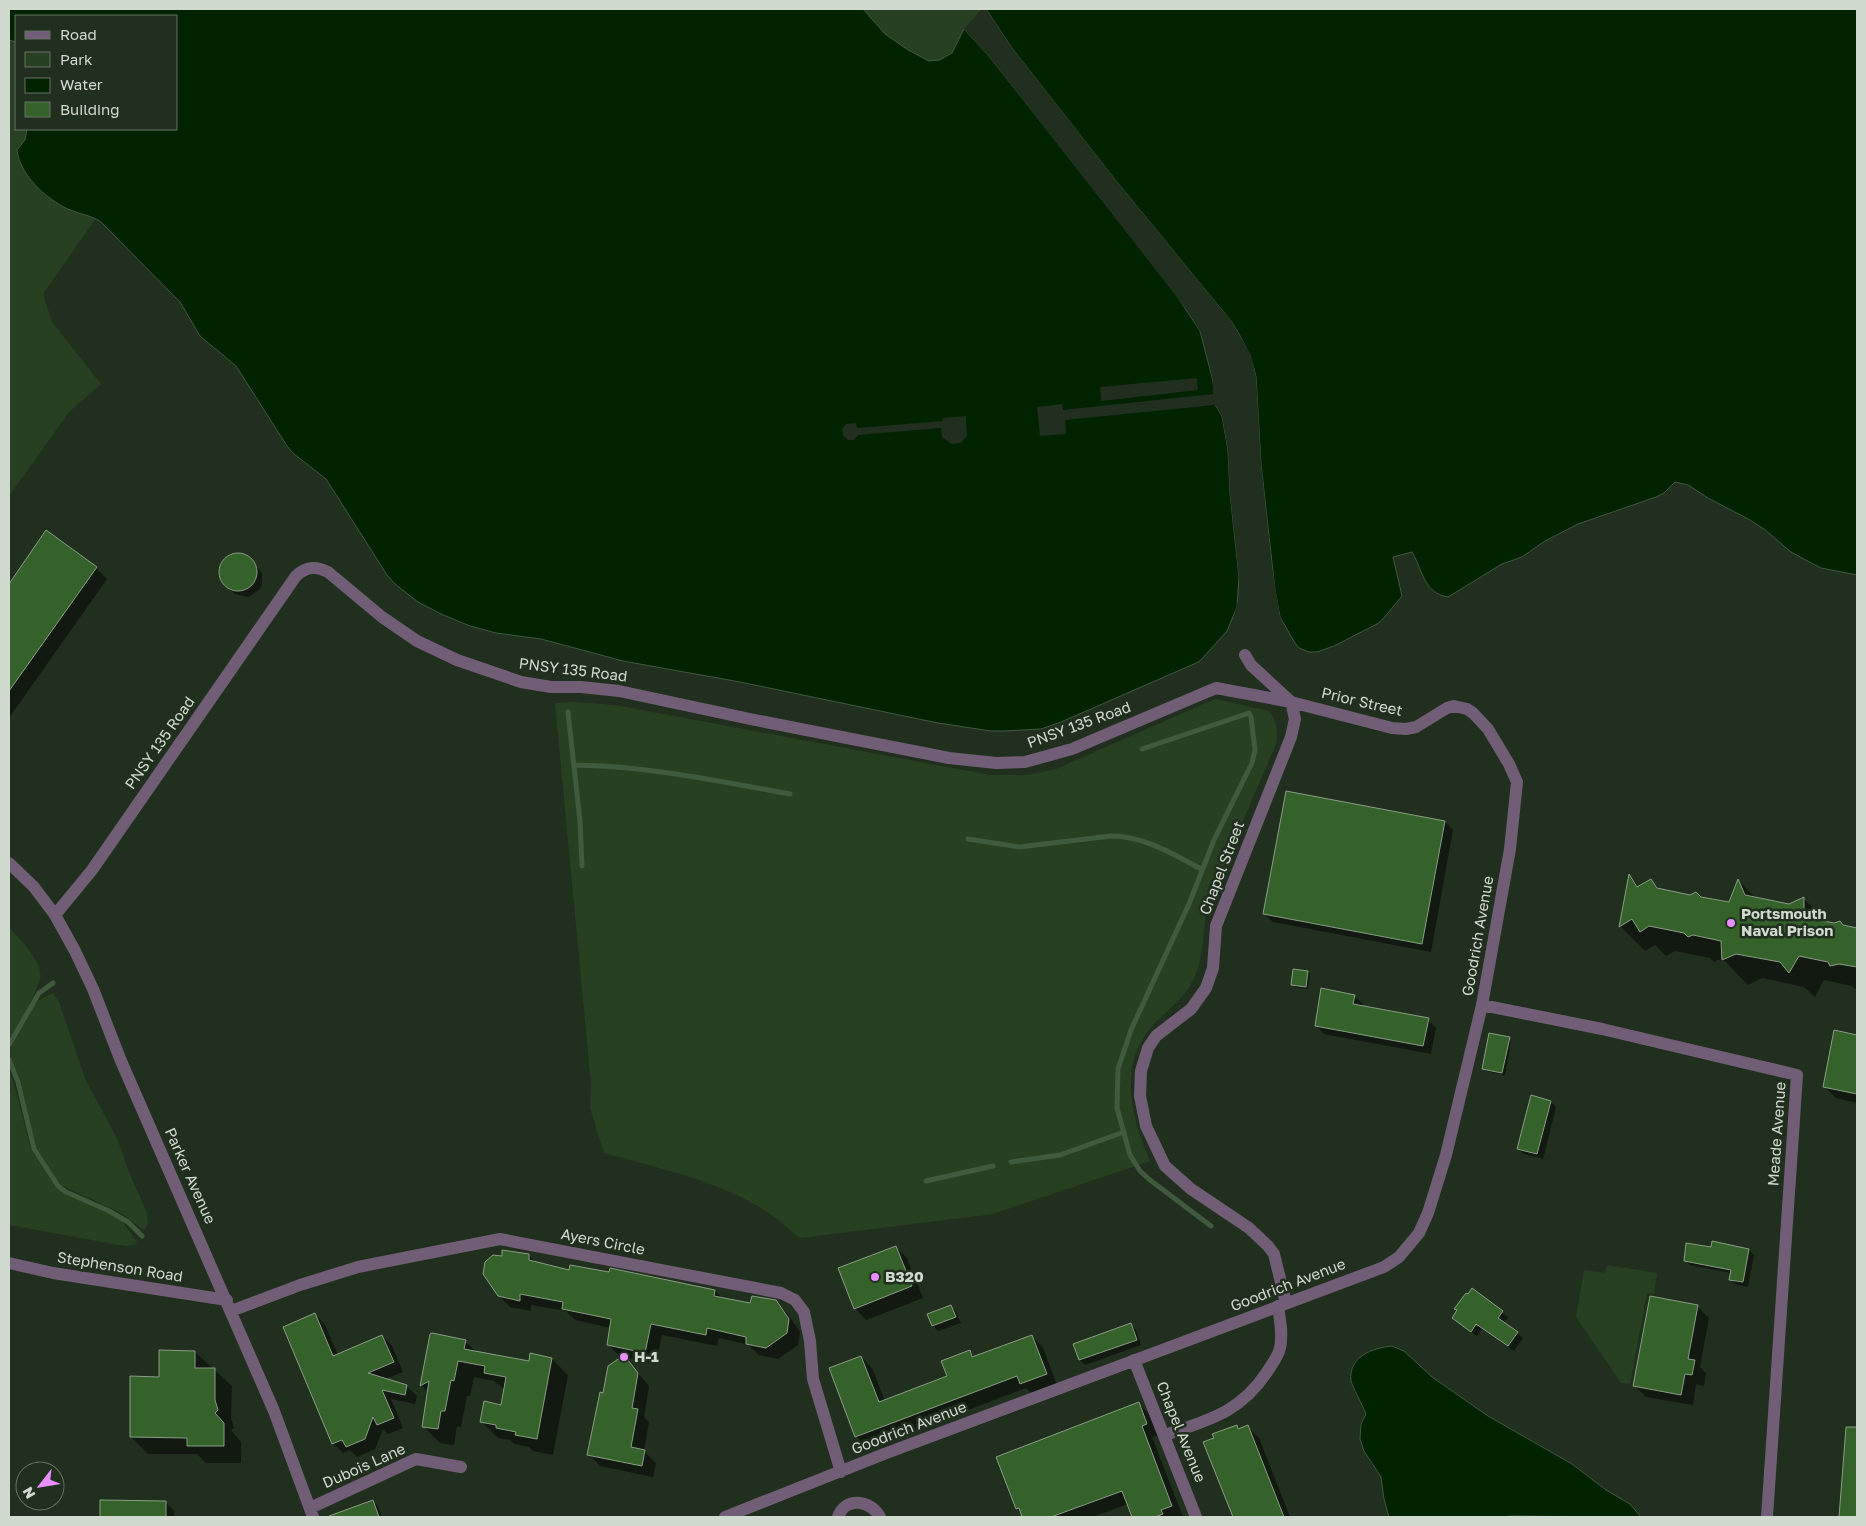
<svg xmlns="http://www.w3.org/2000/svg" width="1866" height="1526" viewBox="0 0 1866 1526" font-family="'Golos Text',sans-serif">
  <rect width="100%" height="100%" fill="#212f1e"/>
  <path fill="#284022" d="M863,9h119l-18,20 -12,24 -12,7 -11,1 -33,-18 -11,-9z
    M9,40l7,2v87h11l-2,11 -7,10c2,25 29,50 52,60 8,3 18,6 26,8l-53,76 9,28 49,62 -32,28 -60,84z
    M1215,699l54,12c8,10 9,21 7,33l-66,154c-9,27 -4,57 -17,82 -8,18 -27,31 -40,45 -36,40 -22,92 -3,136l-157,53 -193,24c-10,-7 -19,-17 -30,-24 -46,-32 -112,-46 -166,-61l-14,-45 1,-24 -36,-381 17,-1 43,3 375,70h38l28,-6z
    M9,927c10,12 35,35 31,52 -3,9 -7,18 -11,26 -5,11 -12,25 -20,34z
    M53,993l6,9 27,79 31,57 12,34 18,41 1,11 -4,6 -23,-17 -60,-28 -5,-4 -21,-35 -14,-64 -12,-31 27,-48 3,-3z
    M9,1069l7,22 15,59 24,36 14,10 45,20 8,5 15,21 -2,3 -10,1 -116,-21z
    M1607,1265l50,8 -3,21 -7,-1 -17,91 -9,-1 -45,-66 8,-47 21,3z"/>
  <path fill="#022300" stroke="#405a3e" d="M9,9h854l22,25 23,16 21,11 11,-1 12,-7 12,-24 24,26 185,235 27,41 13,50 2,24 7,11 6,34 2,43 9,84 -2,30 -10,24 -27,30 -6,3 -133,58 -20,7 -37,2h-13l-53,-8 -198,-41 -117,-21 -82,-22 -45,-6 -26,-7 -29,-12 -23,-12 -23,-18 -8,-9 -61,-96 -32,-25 -7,-8 -51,-80 -36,-30 -20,-34 -8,-8 -71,-72c-10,-7 -22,-8 -33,-13 -22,-10 -48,-34 -51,-59l8,-10 2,-11h149v-113h-160v26l-7,-2z
    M986,9h871v566l-36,-7 -19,-10 -11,-6 -27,-23 -14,-9 -42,-22 -20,-13 -13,-3 -11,11 -8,4 -78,27 -33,17 -23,16 -20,7 -54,33c-25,-4 -25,-27 -36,-45l-19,5 9,39 -19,23 -6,5 -43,22 -17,6h-8l-10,-4 -4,-5 -15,-26 -5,-27 -14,-126 -5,-87c-4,-21 -14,-39 -25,-56l-114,-139 -105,-134z
    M1392,1346l12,5 28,26 56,39 84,48 34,26 24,14 11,13 -130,-1 -10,1h-112l-5,-18 -3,-22 -17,-26 -4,-12 1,-15 5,-10c-3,-8 -14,-28 -15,-33 -3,-24 21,-33 41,-35z"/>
  <path fill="#212f1e" d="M983,9h3l26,39 105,134 114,139 20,34 5,22 5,87 11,103 8,50 3,7h-3l-3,-6 -8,-51 -11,-102 -5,-88 -4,-21 -20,-34 -114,-139 -105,-134z
    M965,27l25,26 185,236 27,41 13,51 2,23 8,11 5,35 2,43 10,84 -1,22 -5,20h-3l6,-21v-21l-9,-84 -2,-43 -6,-34 -7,-11 -150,15 1,14 -26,2 -3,-29 25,-3 1,6 150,-16v-13l-9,-39 -4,-11 -13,-21 -199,-255 -24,-26z
    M1197,378l1,12 -97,11 -1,-14z
    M966,416l1,20 -6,7 -10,1 -9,-7 -1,-9 -83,7 -4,5h-6l-5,-4 -1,-7 4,-5 10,-1 1,5 86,-7v-3z"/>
  <path fill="#0007" d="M46,532l50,36 11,11 -98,139v-132z
    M235,555l13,2 14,16v12l-3,5 -11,7 -13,-3 -11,-10 -4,-12 5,-11z
    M1445,822l8,8 -22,122 -158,-30 -9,-8z
    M1630,877l10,10 11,-7 10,10 68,14 10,-23 17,18 34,6 14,-6 24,24 29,6v61l-5,-4 -28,-6 -9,17 -11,-10 -42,-9 -14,7 -23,-24 -7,-1 -4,2 -4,-4 -35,-7 -9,5 -11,-11 -10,6 -25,-25z
    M1308,972l2,3 -2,14 -14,-2 -2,-2z
    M1354,996l9,8 -1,3 66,13 8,8 -5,26 -107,-20 -8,-9z
    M1835,1032l22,4v67l-21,-5 -11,-11z
    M1509,1039l2,2 -6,34 -19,-4 -3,-2z
    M1551,1102l5,5 -13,52 -19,-5 -6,-5z
    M896,1247l11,11 16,40 -57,22 -11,-12z
    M1712,1248l37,2 5,5 -6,32 -13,-3 -5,-5 1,-6 -41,-8 -5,-5z
    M529,1256l8,7 33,9 145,19 8,8 28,5 25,-2 11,11 13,19 -2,13 -20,14 -19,-4 -10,-10 -30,-7 -2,8 -55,-11 -6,29 -32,-7 25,29 -5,31 5,5 -5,29 12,12 -3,14 -53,-11 -11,-12 15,-59 20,-38 -5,-1 -11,-12 3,-16 -36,-8 -9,-9 -35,-6v6l-21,-4 -11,-12z
    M1472,1290l36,27 -4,6 19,15 -9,13 -32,-23 -5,8 -24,-18z
    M951,1306l5,6 5,11 -23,8 -5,-5z
    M1697,1306l12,12 -9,49 6,6 -2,13 -8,-2 -3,21 -47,-8 -12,-12z
    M315,1314l10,11 13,30 44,-19 10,10 11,26 -18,7 21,7 11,10 -2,8 -24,-5 12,29 -15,6 -5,-5 -8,20 -18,8 -7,-7 -7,3 -10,-10z
    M1131,1325l5,5 5,15 -56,20 -5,-5z
    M431,1335l34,6 12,12 53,9 22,-3 16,16 -15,80 -20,-4 -4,-4 -15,-3 -4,-4 -12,-2 -17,-17 21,-15 3,-16 -11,-9 -20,-4 -4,19h-3l-6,31 -4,-1 -3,19 -14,-2 -17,-17 5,-34 -7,-7z
    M1032,1336l11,12 14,37 -24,10 -7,-7 -158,60 -12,-12 5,-79 11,11 13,33 63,-24 21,-25 6,6z
    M195,1352l37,34 -1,32 3,10 -3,2 10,12v21h-35l-9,-9h-49l-17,-17 29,-59z
    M1139,1404l11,11 8,20 -6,2 31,80h-50l-5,-13 -36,13h-68l-7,-8z
    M1237,1426l3,4 8,-3 11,11 31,79h-56l-29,-75z
    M1847,1441l10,1v75h-17z
    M102,1501l64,2 8,8v6h-73z
    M372,1501l6,5 4,11h-27l-4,-8z"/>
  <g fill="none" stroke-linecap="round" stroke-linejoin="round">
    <path stroke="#405a3e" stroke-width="5" d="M568,712l12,109 2,45
      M1142,749l107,-36 2,4 4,33 -3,13 -38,77 -25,64 -58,126 -13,39 -1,39 13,47 10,16 10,9 61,46
      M575,765c72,1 144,16 215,29
      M968,839l51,8 92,-11c33,0 62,18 90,33
      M9,1045l30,-52 14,-10
      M9,1059l9,23 16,67 24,37 8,6 43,19 19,11 14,14
      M1011,1162l49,-7 64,-23
      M926,1181l67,-15"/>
  </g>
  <path fill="#35622a" stroke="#8b9c87" d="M46,530l51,37 -88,124v-107z
    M219 572a19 19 0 1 1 38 0a19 19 0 1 1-38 0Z
    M1286,791l159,30 -23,123 -159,-30z
    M1629,874l8,13 14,-8 6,9 33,7 6,-3 5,5 28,5 9,-23 7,16 44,9 15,-7v20l30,6 6,-2 3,4 14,3v39l-18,-3 -9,2 -2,-4 -29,-6 -10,17 -9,-11 -44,-8 -14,6 -1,-19 -28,-6 -5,2 -4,-4 -35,-7 -9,6 -8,-13 -13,8z
    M1293,969l15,2 -2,16 -15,-2z
    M1321,988l34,7 -2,9 76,14 -6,28 -108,-20z
    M1834,1030l23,5v59l-34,-7z
    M1489,1033l21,4 -8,36 -20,-4z
    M1531,1095l20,6 -14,53 -20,-5z
    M1712,1241l37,8 -6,33 -14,-2 2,-10 -47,-9 2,-18 25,4z
    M896,1246l16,40 -58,23 -16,-41z
    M502,1250l27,4v6l40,10 1,-5 39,7 1,-4 105,22 -1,6 36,7 2,-7 24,4 13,19 -2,14 -21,15 -20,-4v-7l-39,-9 -1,7 -55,-11 -6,29 -38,-8 4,-26 -49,-10 1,-7 -43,-8v7l-22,-5 -15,-22 2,-12 8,-7 9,1z
    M1472,1288l31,23 -5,7 20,14 -10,14 -32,-22 -5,8 -19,-14 5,-8 -3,-1 12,-16 2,1z
    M1650,1296l48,9 -10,54 7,1 -3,15 -7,-1 -4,21 -48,-9z
    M951,1305l5,12 -24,9 -5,-12z
    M315,1313l18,43 49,-21 12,27 -26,11 39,12 -2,10 -23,-5 12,28 -17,7 -4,-8 -8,22 -19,8 -4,-7 -10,4 -49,-117z
    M1131,1323l6,17 -58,20 -6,-16z
    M432,1333l34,7 -2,9 65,12 1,-8 22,5 -15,81 -22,-4 1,-3 -20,-4v-3l-16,-3 4,-21 17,4 5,-28 -22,-4 1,-7 -27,-5 -4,20 -3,-1 -6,31h-4l-3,18 -16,-2 7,-46 -9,5 10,-52z
    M1032,1335l15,39 -27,10 -3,-8 -162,61 -26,-69 32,-12 18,46 68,-26 -6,-15 29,-11 2,7z
    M159,1350l36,1v17h20v32l3,10 -3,3 9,10v23h-37v-8l-57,-1v-61l29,1z
    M624,1355l14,18 -6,35 6,1 -7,38 14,3 -3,16 -55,-11 13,-63 3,1 5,-27z
    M1139,1402l8,22 -5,2 30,80 -11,4 2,4 -8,3h-23l-10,-26 -71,26h-29l-3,-9 -3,1 -20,-52z
    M1237,1425l1,4 10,-4 36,92h-51l-30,-75 11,-4 -2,-4z
    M1846,1427h11v90h-18z
    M100,1500l66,1v16h-66z
    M373,1500l6,17h-50v-1z"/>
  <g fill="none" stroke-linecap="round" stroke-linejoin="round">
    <path stroke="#715e76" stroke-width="12" d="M1165,1435c43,-15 75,-22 102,-63 5,-8 11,-15 13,-24 3,-13 0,-28 -2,-42"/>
    <path stroke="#715e76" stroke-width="12" d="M1245,655l6,10 40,37 4,17 -4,18 -75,189 -3,42 -7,20 -15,21 -35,27 -8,12 -7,23 -1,25 6,30 19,40 26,23 58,39 19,18 6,8 12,49
      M9,863l25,24 21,28 20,36 18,38 28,72 153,350 39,106
      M55,915l37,-45 204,-294c11,-10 20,-10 32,-4l54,45 35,24 40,19 64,22 30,5h30l38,4 131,28 199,39 47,5 29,-1 47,-13 144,-61 75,14 101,26 14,1 10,-2 31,-19 7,-2 13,3 6,4 15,16 21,35 8,18 -7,67 -28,156 -36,150 -18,58 -9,20 -20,24 -15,10 -500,187 -159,63
      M1482,1005l120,24 195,46 -30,442
      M9,1263l44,10 174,27
      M231,1311l69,-26 58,-18 142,-28 281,54 14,7 9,12 6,29 3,38 28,93
      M1134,1360l62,157
      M310,1508l106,-49 45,8
      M838,1517c7,-21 33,-17 42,0"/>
  </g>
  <g fill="#e98efe" stroke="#212f1e" stroke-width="2">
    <circle cx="1731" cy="923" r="5"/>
    <circle cx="875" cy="1277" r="5"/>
    <circle cx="624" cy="1357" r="5"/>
  </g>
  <g text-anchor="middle" stroke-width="5" stroke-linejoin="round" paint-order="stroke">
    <g font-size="15" fill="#d1dacf" stroke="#212f1e">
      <text transform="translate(573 670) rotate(7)" y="5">PNSY 135 Road</text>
      <text transform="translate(1362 702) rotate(13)" y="5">Prior Street</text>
      <text transform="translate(1079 725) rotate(-20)" y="5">PNSY 135 Road</text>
      <text transform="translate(160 743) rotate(-55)" y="5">PNSY 135 Road</text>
      <text transform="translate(1222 868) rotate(-69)" y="5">Chapel Street</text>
      <text transform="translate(1478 936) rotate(-80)" y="5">Goodrich Avenue</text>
      <text transform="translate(1777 1134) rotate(-86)" y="5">Meade Avenue</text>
      <text transform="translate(190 1176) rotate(66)" y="5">Parker Avenue</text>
      <text transform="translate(603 1242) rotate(11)" y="5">Ayers Circle</text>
      <text transform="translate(120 1267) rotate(9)" y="5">Stephenson Road</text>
      <text transform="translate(1288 1285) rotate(-21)" y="5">Goodrich Avenue</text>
      <text transform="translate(909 1428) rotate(-21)" y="5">Goodrich Avenue</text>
      <text transform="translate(1181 1432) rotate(68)" y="5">Chapel Avenue</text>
      <text transform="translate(364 1466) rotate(-24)" y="5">Dubois Lane</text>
    </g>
    <g font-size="15" font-weight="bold" fill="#d1dacf" stroke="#212f1e" text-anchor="start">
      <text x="1741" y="919">Portsmouth<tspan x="1741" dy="17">Naval Prison</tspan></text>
      <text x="885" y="1282">B320</text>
      <text x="634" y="1362">H-1</text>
    </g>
  </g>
  <rect width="1866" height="1526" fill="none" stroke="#d1dacf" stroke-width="20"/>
  <rect x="15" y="15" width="162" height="115" fill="#212f1e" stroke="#677365"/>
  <rect x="25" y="31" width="25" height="8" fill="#715e76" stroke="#677365"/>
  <text x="60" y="40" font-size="15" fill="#d1dacf">Road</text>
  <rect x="25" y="52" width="25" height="15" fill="#284022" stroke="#677365"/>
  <text x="60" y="65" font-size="15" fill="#d1dacf">Park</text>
  <rect x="25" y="78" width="25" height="15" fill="#022300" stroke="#677365"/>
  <text x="60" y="90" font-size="15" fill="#d1dacf">Water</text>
  <rect x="25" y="102" width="25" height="15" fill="#35622a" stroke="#677365"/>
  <text x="60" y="115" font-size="15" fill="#d1dacf">Building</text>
  <g transform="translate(40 1486) rotate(239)"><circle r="24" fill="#212f1e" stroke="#677365"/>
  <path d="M0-4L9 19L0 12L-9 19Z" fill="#e98efe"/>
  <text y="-8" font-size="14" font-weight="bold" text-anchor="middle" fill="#d1dacf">N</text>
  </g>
</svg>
